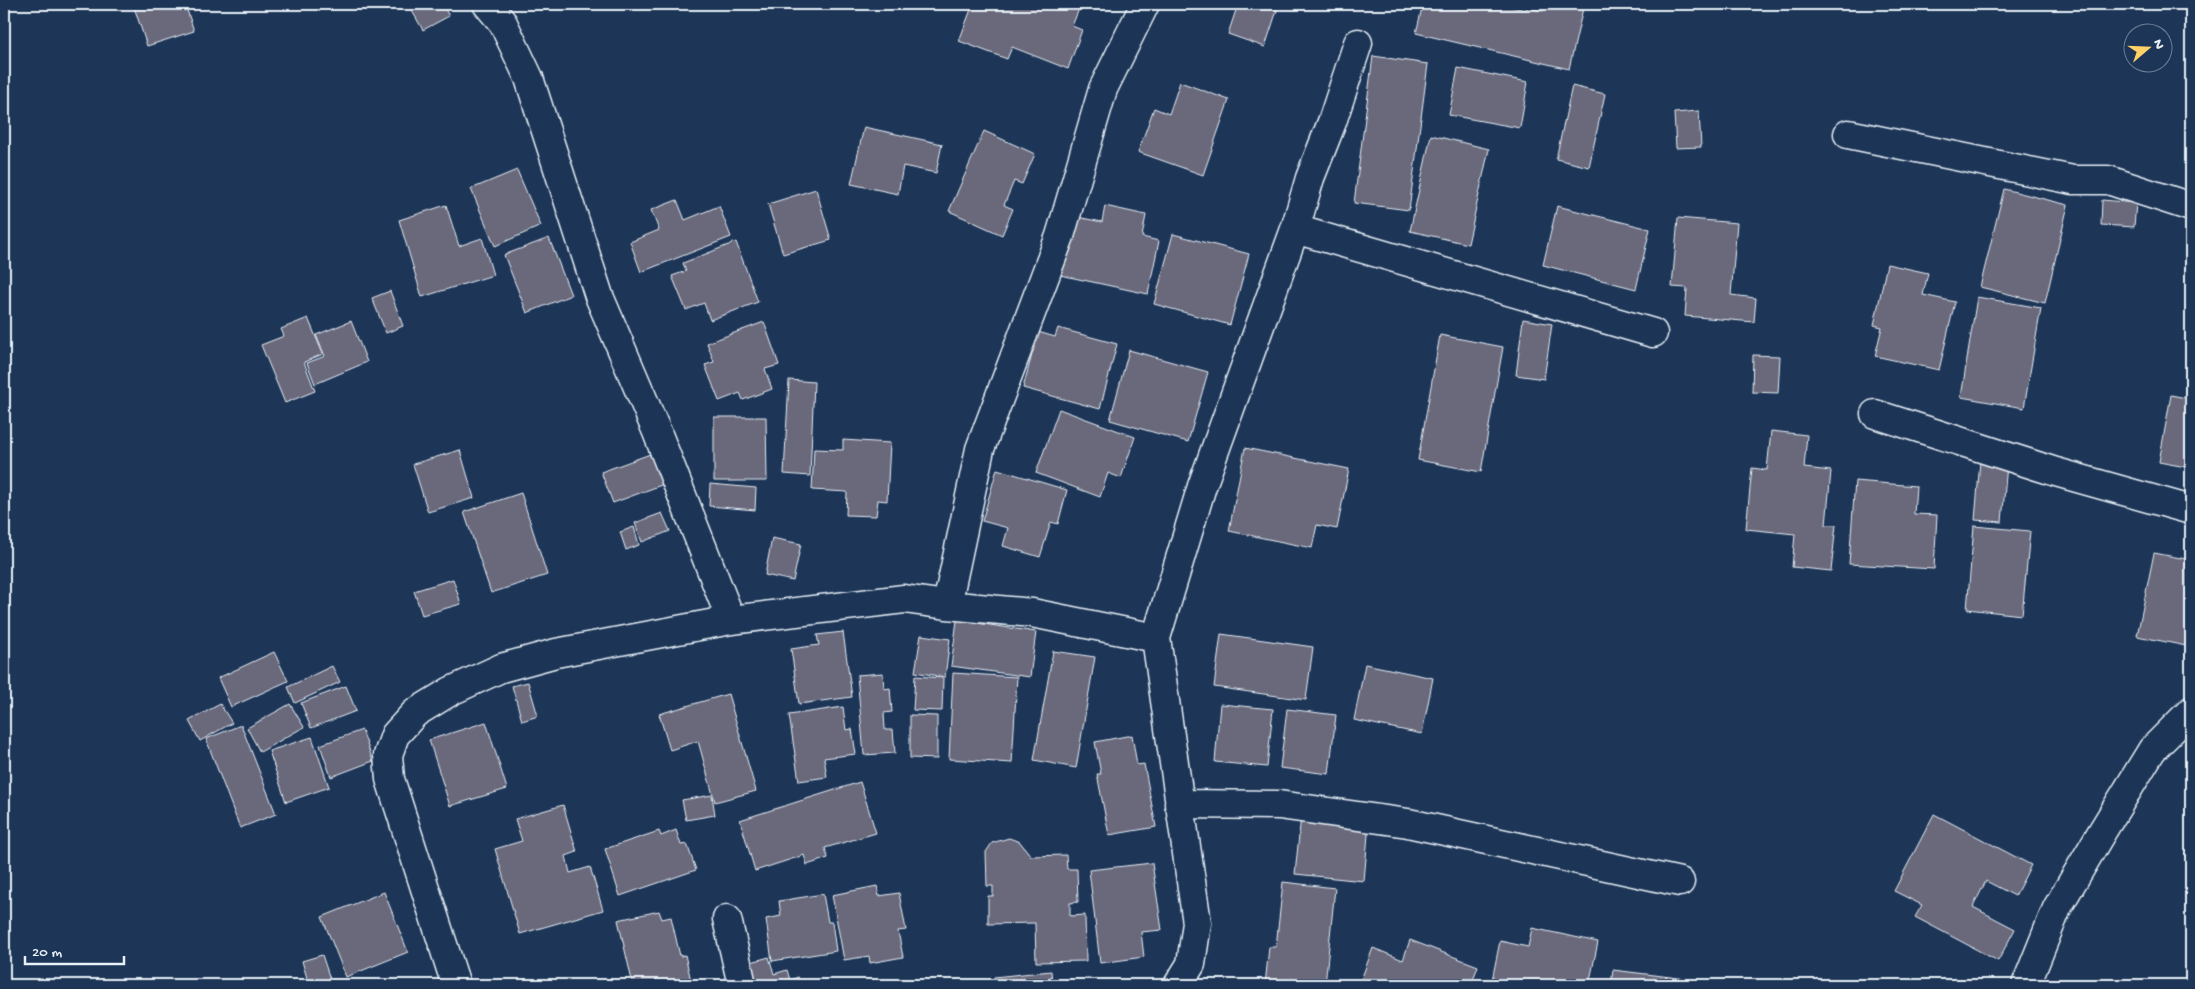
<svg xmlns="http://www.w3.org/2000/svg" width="2195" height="989" viewBox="0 0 2195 989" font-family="'Gochi Hand',sans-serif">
  <rect width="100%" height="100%" fill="#1d3557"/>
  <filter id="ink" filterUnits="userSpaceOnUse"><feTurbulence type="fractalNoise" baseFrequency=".02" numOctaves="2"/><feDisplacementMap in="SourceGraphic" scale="10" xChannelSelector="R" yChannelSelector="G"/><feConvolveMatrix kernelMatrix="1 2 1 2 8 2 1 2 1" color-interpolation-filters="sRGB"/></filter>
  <g filter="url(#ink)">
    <path fill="#6a697b" stroke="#e8f1f8" d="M133,4h52l9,27 -47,15z
      M408,4h34l7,12 -26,14z
      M973,4h108l-9,22 10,4 -14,39 -56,-22 -5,12 -48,-18z
      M1238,4h41l-14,43 -37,-13z
      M1423,4h74l29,6 1,-3 16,4 2,-7h39l-15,65 -153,-36z
      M1373,56l55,8 -19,146 -55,-7z
      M1458,68l70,14 -8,46 -71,-13z
      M1180,82l49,18 -26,75 -65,-23 16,-44 15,6z
      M1572,86l33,8 -16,73 -33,-8z
      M1699,111l2,36 -25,1 -2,-35z
      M864,127l78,17 -6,29 -33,-7 -5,28 -47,-10z
      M984,131l51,23 -13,30 -8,-3 -10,24 9,4 -11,26 -53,-24z
      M1431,135l58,14 -21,95 -58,-13z
      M517,170l24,56 -46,20 -24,-57z
      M816,189l15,51 -48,14 -15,-50z
      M2004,189l64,16 -23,98 -65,-16z
      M677,200l8,20 34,-14 12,31 -90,35 -11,-30 29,-12 -8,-20z
      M2102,200l34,3 -2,24 -33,-2z
      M446,205l13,41 23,-8 11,37 -71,22 -23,-77z
      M1105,206l41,9 -4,22 17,4 -11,53 -88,-19 12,-59 30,6z
      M1557,206l93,23 -14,60 -93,-24z
      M1678,218l59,5 -6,72 25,3 -2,24 -69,-6 2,-28 -15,-1z
      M1173,234l76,20 -19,71 -76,-21z
      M549,238l22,57 -44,18 -23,-58z
      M736,242l22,60 -48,18 -6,-17 -18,7 -14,-34 14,-5 -3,-8z
      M1887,264l41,9 -5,22 32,7 -16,68 -64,-14 7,-29 -8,-2z
      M390,291l13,35 -17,7 -14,-35z
      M1977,297l64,11 -17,100 -63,-11z
      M308,318l15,36 -19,8 11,29 -30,12 -24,-58 23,-9 -3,-7z
      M1523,319l29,5 -8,55 -28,-4z
      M351,321l16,41 -52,22 -8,-21 18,-7 -9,-21z
      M764,322l15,43 -14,4 7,20 -29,11 -3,-7 -21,8 -14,-36 9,-3 -7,-19z
      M1058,328l59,16 -17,65 -77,-21 15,-56 17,5z
      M1440,335l63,12 -22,125 -63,-12z
      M1129,350l79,22 -20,70 -78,-22z
      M1753,355l27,1 -2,37 -26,-1z
      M789,380l25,2 -4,94 -26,-2z
      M2171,395l20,4v69l-32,-6z
      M1059,409l76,28 -14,41 -13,-5 -8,24 -64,-24z
      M714,417h52l1,64h-53z
      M1771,431l36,4 -3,33 27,3 -5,54h10l-5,46 -39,-4 3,-33 -49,-5 6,-61 15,2z
      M843,440l47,3 -3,58 -9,-1 -2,16 -30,-1 1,-23 -35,-2 2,-41 29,1z
      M1245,448l104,21 -12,60 -20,-4 -5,23 -83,-17z
      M460,450l14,48 -46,14 -15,-48z
      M653,453l11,31 -51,19 -12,-31z
      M1980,461l27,3 -5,58 -27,-2z
      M997,469l70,21 -9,34 -7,-2 -11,35 -37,-11 5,-18 -26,-7z
      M1855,481l61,5 -2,28 23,1 -3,54 -85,-5z
      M710,484l46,4 -1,22 -46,-4z
      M521,493l26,82 -56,18 -27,-81z
      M662,513l8,18 -28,11 -7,-19z
      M1974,526l56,5 -8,84 -55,-6z
      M634,527l5,18 -13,5 -6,-18z
      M772,538l29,6 -8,37 -28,-6z
      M2154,553l37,7v87l-54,-11z
      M453,579l8,25 -39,11 -8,-24z
      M957,620l79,12 -6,45 -79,-11z
      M843,632l9,65 -53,7 -8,-55 28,-4 -2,-10z
      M1221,634l92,13 -7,53 -92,-13z
      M921,635l29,4 -5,38 -30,-5z
      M1053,651l42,6 -19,111 -42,-8z
      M274,652l14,29 -57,26 -13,-29z
      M1365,664l68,14 -11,56 -68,-14z
      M332,666l8,16 -45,21 -7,-16z
      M883,673l1,16 6,-1 2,24 -8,1 1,17h8l2,23 -31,2 -7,-80z
      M953,673l64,4 -5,86 -63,-4z
      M915,676l28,2 -1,33 -29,-1z
      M528,682l10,34 -16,5 -10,-35z
      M346,686l10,25 -45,17 -10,-25z
      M728,694l28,97 -41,11 -17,-61 -28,9 -11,-36z
      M220,704l12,19 -32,18 -11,-20z
      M290,704l14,23 -44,25 -13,-24z
      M1220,704l53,5 -6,58 -52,-5z
      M843,707l3,23 6,-1 4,25 -32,4 3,19 -28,4 -10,-66z
      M1287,709l49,6 -7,59 -49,-6z
      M910,715l27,1v43l-27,-1z
      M486,722l21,67 -57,17 -21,-66z
      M241,725l35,89 -36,14 -34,-89z
      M362,730l11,31 -42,16 -11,-32z
      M1132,735l5,30 7,-1 12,63 -47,8 -12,-61h4l-6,-32z
      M312,737l17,50 -43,15 -17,-51z
      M860,782l16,51 -51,15 3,10 -21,7 -3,-10 -49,16 -15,-51z
      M712,795l3,20 -29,5 -4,-20z
      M563,805l14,47 -11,4 4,17 20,-6 13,43 -83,24 -25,-85 27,-8 -7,-22z
      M1934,814l97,51 -16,31 -29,-15 -13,26 42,22 -17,32 -83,-44 7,-12 -28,-14z
      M1301,816l68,7 -5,58 -69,-7z
      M676,830l5,15 6,-1 9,26 -76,26 -15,-47 54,-18 2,5z
      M1009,838l11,4 11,14 35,-1 1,14h10l1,33 -8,1v13l15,-1 1,46 -50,1 -1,-39 -47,1v-28h5v-10h-6l-1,-34 6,-9z
      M1152,863l10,67 -21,2 3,25 -44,6 -11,-93z
      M1283,882l52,6 -10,97h-60l4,-38h7z
      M877,886l2,10 20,-3 7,37 -8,1 5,26 -33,6 -1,-7 -25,4 -12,-65z
      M384,892l24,60 -62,25 -24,-60z
      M823,894l5,28h4l4,29 -64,10 -6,-42 15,-3 -2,-15z
      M659,911l3,8 9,-2 9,39 5,-1 7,30h-59l-15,-65z
      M1532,928l66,14 -9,43h-98l9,-44 28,6z
      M1410,940l68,26 -7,19h-112l14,-37 30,12z
      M322,955l9,27 -22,3 -7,-24z
      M769,957l5,17 13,-4 3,10 8,-3 3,8h-46l-7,-22z
      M1613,970l74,9v6h-76z
      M1051,971l1,14h-57l-1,-8z"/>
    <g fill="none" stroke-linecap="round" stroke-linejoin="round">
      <defs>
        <path id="minor" d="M487,4l16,19 26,55 70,218 58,136 74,188
          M1848,134l225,46h35l83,27
          M1295,229l358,104
          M1875,414l181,58 135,38
          M947,605l33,-156 80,-213 43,-147 42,-85
          M1179,804l100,1 129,18 272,59
          M727,919l15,66
          M456,985l-66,-206 -2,-24 7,-20 20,-22 36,-22 50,-23 55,-15 175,-33 173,-21 43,6 85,8 124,25
          M1178,985l13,-21 6,-41 -41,-285 46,-152 93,-257 15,-51 22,-56 26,-79
          M2026,985l31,-77 43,-73 52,-85 39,-39"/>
      </defs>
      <use href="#minor" stroke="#e8f1f8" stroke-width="31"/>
      <use href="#minor" stroke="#1d3557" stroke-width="28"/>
    </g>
  </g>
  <rect width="2195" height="989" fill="none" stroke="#1d3557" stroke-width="20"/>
  <rect x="10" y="10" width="2175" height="969" fill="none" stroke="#e8f1f8" stroke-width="2" filter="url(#ink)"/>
  <g transform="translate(2148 48) rotate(71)"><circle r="24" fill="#1d3557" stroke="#6e8097"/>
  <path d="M0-4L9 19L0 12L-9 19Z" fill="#ffd166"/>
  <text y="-8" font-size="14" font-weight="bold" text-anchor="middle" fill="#e8f1f8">N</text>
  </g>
  <path d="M25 956v8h99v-8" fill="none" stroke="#e8f1f8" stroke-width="2.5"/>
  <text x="32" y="956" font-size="15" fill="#e8f1f8" stroke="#1d3557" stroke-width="4" paint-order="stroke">20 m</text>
</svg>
